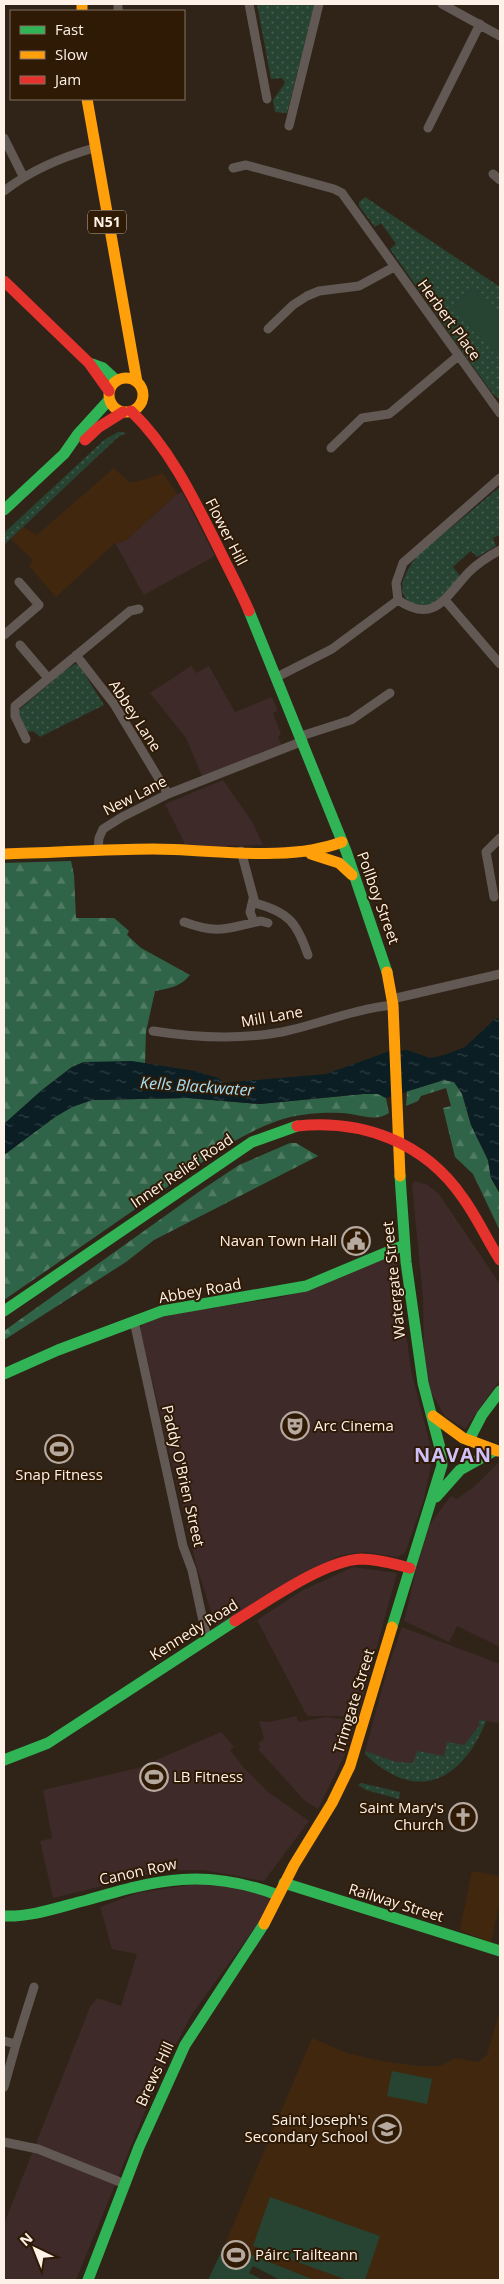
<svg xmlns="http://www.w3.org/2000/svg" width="504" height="2284" viewBox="0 0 504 2284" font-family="'Open Sans',sans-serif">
  <defs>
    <pattern id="grass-dots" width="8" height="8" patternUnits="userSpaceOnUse" patternTransform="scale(1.25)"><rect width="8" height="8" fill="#274332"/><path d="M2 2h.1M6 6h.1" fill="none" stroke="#475f50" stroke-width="1.8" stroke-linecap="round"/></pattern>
    <pattern id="forest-firs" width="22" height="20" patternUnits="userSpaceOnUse" patternTransform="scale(1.25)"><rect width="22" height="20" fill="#306448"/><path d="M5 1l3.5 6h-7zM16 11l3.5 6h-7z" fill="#4f7b62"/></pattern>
    <pattern id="water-ripples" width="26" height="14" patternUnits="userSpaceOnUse" patternTransform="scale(1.25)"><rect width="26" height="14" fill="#0a1e24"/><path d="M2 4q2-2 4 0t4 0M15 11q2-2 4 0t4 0" fill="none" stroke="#2f3f44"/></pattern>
  </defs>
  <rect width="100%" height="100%" fill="#302419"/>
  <path fill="#3d2a29" d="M182,492l33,64 -71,39 -29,-52 10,-2 52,-47z
    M191,666l5,7 13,-7 26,46 37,-15 6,14 -5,2 8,21 -3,3 4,9 -80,30 -16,-38 -36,-45z
    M223,780l30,43 10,22 -79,2v-5l-19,-38z
    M415,1181l13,4 11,9 61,90v96l-35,49 -20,-13 -15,-25 -6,-33 -1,-60 -11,-113z
    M389,1257l5,2 3,5 14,106 22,86 -9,43 -19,54 -8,4 -32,-5 -23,3 -20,9 -106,62 -19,-58 -57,-239 3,-6 6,-3 34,-8 96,-14 37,-11z
    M500,1461v186l-43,-21 -8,16 -45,-21 12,-51 13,-44 12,-17 10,-13 6,3 18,-13z
    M353,1567l44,6 -39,143h-51l-50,-96 46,-30z
    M402,1627l98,37v59l-21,-3v6l-15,19 -20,11 -30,9 -19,-2 -30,-12 23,-84z
    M296,1716l2,6 28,-5 29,4 -8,29 -29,59 -14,-9 -46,-51 2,-2 -2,-3 6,-6 -5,-17 11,1z
    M221,1732l13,15 -4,3 14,18 24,24 41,29 -45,60 -61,-11h-23l-28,4 -99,24 -13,-57 12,-3 -9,-48 95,-22z
    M214,1881l58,16 -13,25 -67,92 -30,56 -86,210h-72v-56l86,-217 7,-9 24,8 16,-52 -25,-5 -12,-42 37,-14z"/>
  <path fill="#40270e" d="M114,468l15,14 11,-1 23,-8 14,21 -52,47 -10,2 -59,54 -27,-31 4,-6 -22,-21 12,-12 14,8z
    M472,1871l28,5v24l-9,43 -31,-13z
    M500,2010v270h-188l-87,-36 87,-206 35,15 34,8 38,5h21l15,-8 23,4 9,-7z"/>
  <path fill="url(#grass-dots)" d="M257,4h58l-28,109 -12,-1 -2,-12 12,-17 -3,-5 -11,1z
    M365,197l135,90v112l-6,-4 -20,-27 -84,-119 6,-5 -15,-21 -6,4 -16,-21v-4z
    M118,432l9,1 -9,4 -114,108v-12l100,-93z
    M500,487v48l-7,3 3,8 -19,11 -6,-6 -18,16 7,9c-8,10 -19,24 -32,29 -5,1 -11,0 -16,-2 -22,-10 -2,-39 8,-50z
    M75,664l4,1 25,40 -64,32 -7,-6 -6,1 -9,-19 2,-4 44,-38z
    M479,1720l7,1c-24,61 -70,83 -121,33v-3l31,11 17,1 4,-12 27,5 3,-14 17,3 15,-19z
    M361,1783l39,9 -1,7 -33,-9 -8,-5z"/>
  <path fill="url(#forest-firs)" d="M71,861l3,14 2,43h38l15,13 -2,4 14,13 49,27c-10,12 -20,13 -35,16l-9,41 -1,32 -61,-2 -12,5 -30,23 -38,34v-261z
    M444,1080l10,2 8,12 9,31 17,35 3,18 9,16v37l-27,-57 -18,-17 -12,-49 8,-2 -5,-18 -25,8 -3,5 -12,5 1,-15z
    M363,1094h15l8,4 3,15c-14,10 -32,0 -48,0 -19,-1 -46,1 -64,8 -43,15 -80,45 -117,71 -52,36 -104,72 -156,108v-145l51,-38 17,-10 20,-7 96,-2 72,6z
    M290,1143h6l22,13 -164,84 -28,22 -122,78v-9l196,-140 39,-26z"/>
  <path fill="#274332" d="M475,287l25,31v30l-6,5 -40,-48z
    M392,2071l40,8 -5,25 -40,-8z
    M270,2197l110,39 -15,44h-18l-94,-34z
    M225,2244l89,36h-34l-27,-14 -4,7 14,7h-55z"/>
  <path fill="url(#water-ripples)" d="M500,1018v176l-9,-16 -3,-18 -17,-35 -9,-32 -8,-11 -10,-2 -58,18 -8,-4h-15l-103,10 -72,-6 -96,2 -20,7 -17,10 -51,38v-31l38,-34 30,-23 12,-5 48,-1 63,10 23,7 5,5 103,-9 64,-23 17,-1 23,8 14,-3 21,-8 30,-28z"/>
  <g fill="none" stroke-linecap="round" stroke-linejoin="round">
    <path stroke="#625954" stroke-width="9" d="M118,4v7
      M249,4l18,95
      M442,4l58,32
      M289,126l30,-122
      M428,128l52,-104
      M4,138l19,38
      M233,168l13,-3 88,24 8,4 158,220
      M493,174l7,6
      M4,191c27,-21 58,-34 90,-43
      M268,329l25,-24 14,-9 12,-5 40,-5 35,-19
      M331,448l31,-30 27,-4 5,-4 64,-54
      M398,600l-2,-17 7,-20 97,-85
      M398,600c37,25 48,-4 71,-28 9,-9 20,-16 31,-22
      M445,600l55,64
      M4,635l35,-30 -20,-23
      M20,645l28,33
      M76,655l38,49 54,90
      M277,677l55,-28 66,-49
      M301,736l50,-16 39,-27
      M26,739l-11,-23v-10l115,-95 9,-2
      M98,850l1,-12 4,-9 19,-12 46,-23 135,-53
      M241,851l14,52c34,9 42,20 53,52
      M494,897l-8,-45 14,-14
      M253,899l-3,13 4,10
      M184,922c36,13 42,6 77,-1l7,2
      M392,999l108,-25
      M153,1031c44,7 85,9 129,1 37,-8 72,-23 111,-27
      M134,1321l49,225 9,24 13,60 3,7
      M4,2041l12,3 -12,43
      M16,2044l18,-57
      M4,2142l34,7 87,35"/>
    <path stroke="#30b455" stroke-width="11" d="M92,364l11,4 13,12
      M4,510l60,-56 14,-20 31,-34
      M249,611l97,240 41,121
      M4,1311l248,-169 45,-16
      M4,1374l54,-24 104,-39 144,-25 98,-41
      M469,1440l13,-25 18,-24
      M436,1497l24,-27 34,-19
      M392,1627l50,-162 -2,-17 -17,-65 -17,-121 -6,-86
      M4,1760l44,-17 187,-122
      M284,1883l216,68
      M4,1916c29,1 55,-9 83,-16 72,-21 118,-32 191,-5
      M88,2280l51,-133 46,-102 79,-121"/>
    <path stroke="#ff9f0a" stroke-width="11" d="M82,4v7
      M87,99l50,283
      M109 395a17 17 0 1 1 34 0a17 17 0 1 1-34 0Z
      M4,854c50,-1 99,-5 149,-5 59,0 133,14 189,-7
      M311,854l28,9 13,12
      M387,972l6,33 7,171
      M433,1416l30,22 35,13
      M264,1924l30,-59 38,-62 18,-37 42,-139"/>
    <path stroke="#e5322d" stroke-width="11" d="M4,281l85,82 20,28
      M131,411c39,37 64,90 88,138 10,21 21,41 30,62
      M85,440l14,-13 24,-15
      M297,1126c65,-7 128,16 166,72 14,19 24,42 37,62
      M235,1621c31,-19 90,-61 126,-62 17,0 33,5 49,9"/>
  </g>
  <defs>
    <symbol id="civic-ring" viewBox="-11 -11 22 22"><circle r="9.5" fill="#2f1a05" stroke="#b6aaa0" stroke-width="1.5"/><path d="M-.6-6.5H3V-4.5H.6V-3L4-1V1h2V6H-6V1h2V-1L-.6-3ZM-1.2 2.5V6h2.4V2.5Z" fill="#b6aaa0"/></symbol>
    <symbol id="theatre-ring" viewBox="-11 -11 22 22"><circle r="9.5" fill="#2f1a05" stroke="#b6aaa0" stroke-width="1.5"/><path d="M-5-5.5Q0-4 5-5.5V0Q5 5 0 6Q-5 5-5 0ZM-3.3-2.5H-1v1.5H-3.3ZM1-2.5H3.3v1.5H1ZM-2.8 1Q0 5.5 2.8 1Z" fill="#b6aaa0"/></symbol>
    <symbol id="stadium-ring" viewBox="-11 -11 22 22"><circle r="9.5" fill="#2f1a05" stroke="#b6aaa0" stroke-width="1.5"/><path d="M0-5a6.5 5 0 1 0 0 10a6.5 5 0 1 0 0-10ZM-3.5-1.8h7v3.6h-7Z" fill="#b6aaa0"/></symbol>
    <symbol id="church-ring" viewBox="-11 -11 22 22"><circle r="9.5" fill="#2f1a05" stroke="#b6aaa0" stroke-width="1.5"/><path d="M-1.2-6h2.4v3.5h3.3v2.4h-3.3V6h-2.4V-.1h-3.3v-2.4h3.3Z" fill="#b6aaa0"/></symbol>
    <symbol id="school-ring" viewBox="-11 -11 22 22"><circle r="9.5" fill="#2f1a05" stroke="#b6aaa0" stroke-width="1.5"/><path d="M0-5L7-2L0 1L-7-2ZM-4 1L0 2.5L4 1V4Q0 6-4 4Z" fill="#b6aaa0"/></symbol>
  </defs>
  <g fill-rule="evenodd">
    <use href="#civic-ring" x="340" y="1225" width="32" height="32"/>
    <use href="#theatre-ring" x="279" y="1410" width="32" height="32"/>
    <use href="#stadium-ring" x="43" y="1433" width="32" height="32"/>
    <use href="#stadium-ring" x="138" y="1761" width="32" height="32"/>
    <use href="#church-ring" x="447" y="1801" width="32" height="32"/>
    <use href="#school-ring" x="371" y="2113" width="32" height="32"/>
    <use href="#stadium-ring" x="220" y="2239" width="32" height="32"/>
  </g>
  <g text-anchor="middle" stroke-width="4" stroke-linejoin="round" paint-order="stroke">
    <rect fill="#2f1a05" stroke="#c0b1a4" stroke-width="1" x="88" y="210.5" width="38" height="23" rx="4"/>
    <g font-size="14" font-weight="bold" fill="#fef2e8">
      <text x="107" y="227">N51</text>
    </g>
    <g font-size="15" fill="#fef2e8" stroke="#2f1a05">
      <text transform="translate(449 320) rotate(54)" y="5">Herbert Place</text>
      <text transform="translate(226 532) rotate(63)" y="5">Flower Hill</text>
      <text transform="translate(135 716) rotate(57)" y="5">Abbey Lane</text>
      <text transform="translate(135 796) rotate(-27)" y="5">New Lane</text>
      <text transform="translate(378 898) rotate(70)" y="5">Pollboy Street</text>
      <text transform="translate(272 1017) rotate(-10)" y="5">Mill Lane</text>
      <text transform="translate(182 1171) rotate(-34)" y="5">Inner Relief Road</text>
      <text transform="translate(394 1280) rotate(-96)" y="5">Watergate Street</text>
      <text transform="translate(200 1291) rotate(-10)" y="5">Abbey Road</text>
      <text transform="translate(183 1476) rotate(77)" y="5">Paddy O'Brien Street</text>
      <text transform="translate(194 1630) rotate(-32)" y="5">Kennedy Road</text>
      <text transform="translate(354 1701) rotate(-73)" y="5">Trimgate Street</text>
      <text transform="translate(138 1872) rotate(-12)" y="5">Canon Row</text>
      <text transform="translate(396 1903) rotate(17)" y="5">Railway Street</text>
      <text transform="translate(155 2074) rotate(-65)" y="5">Brews Hill</text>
    </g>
    <g font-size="15" fill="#fef2e8" stroke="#2f1a05" text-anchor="end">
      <text x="337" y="1246">Navan Town Hall</text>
      <text x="314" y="1431" text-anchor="start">Arc Cinema</text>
      <text x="59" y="1480" text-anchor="middle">Snap Fitness</text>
      <text x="173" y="1782" text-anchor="start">LB Fitness</text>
      <text x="444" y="1813">Saint Mary's<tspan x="444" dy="17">Church</tspan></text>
      <text x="368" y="2125">Saint Joseph's<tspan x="368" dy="17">Secondary School</tspan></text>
      <text x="255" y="2260" text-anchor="start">Páirc Tailteann</text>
    </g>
    <g font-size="16" font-style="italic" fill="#a6e0f7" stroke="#2f1a05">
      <text transform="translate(197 1086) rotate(4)" y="6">Kells Blackwater</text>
    </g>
    <g font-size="20" font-weight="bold" letter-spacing="1" fill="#cfc0f9" stroke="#2f1a05">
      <text x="453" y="1462">NAVAN</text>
    </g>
  </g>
  <rect width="504" height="2284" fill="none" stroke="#fef2e8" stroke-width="10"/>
  <rect x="10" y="10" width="175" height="90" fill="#2f1a05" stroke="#827060"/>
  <rect x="20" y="26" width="25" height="8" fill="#30b455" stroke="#827060"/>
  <text x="55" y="35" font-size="15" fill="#fef2e8">Fast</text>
  <rect x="20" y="51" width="25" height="8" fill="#ff9f0a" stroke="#827060"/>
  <text x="55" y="60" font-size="15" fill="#fef2e8">Slow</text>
  <rect x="20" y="76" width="25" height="8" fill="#e5322d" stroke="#827060"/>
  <text x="55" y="85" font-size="15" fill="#fef2e8">Jam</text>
  <g transform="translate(35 2249) rotate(317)" stroke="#2f1a05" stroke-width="4" paint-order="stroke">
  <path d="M0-4L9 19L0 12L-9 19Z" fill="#fef2e8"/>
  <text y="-8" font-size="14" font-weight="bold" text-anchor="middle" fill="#fef2e8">N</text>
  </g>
</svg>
